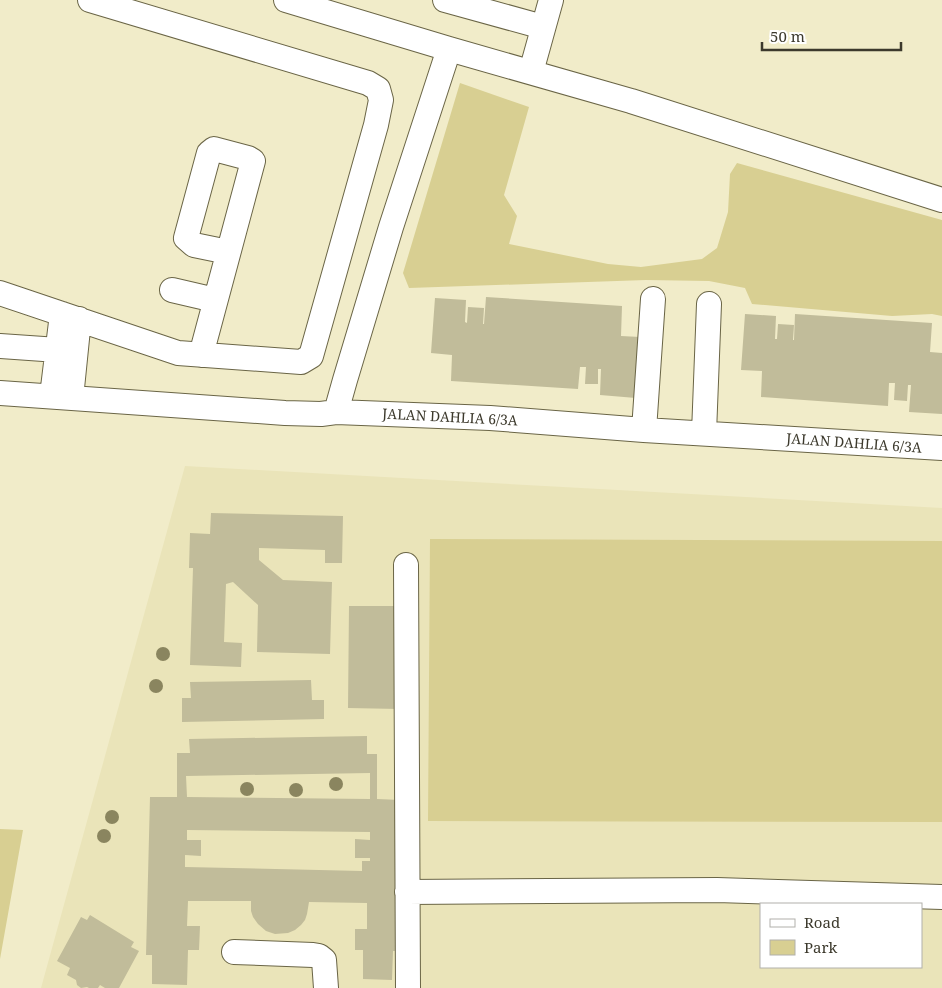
<svg xmlns="http://www.w3.org/2000/svg" width="942" height="988" viewBox="0 0 942 988" font-family="'Noto Serif',serif">
  <rect width="100%" height="100%" fill="#f1ecc9"/>
  <path fill="#eae4b9" fill-rule="evenodd" d="M185,466l757,42v480h-901zM761,904h160v63h-160z"/>
  <path fill="#d8cf92" d="M460,83l69,24 -25,88 13,21 -8,28 99,20 33,3 61,-8 15,-11 11,-36 2,-38 7,-11 205,57v96l-10,-2 -40,2 -140,-12 -7,-16 -36,-7 -63,-1 -237,8 -6,-15z
    M430,539l512,2v281l-514,-1z
    M0,829l23,1 -23,129z"/>
  <path fill="#c1bc9a" fill-rule="evenodd" d="M486,297l136,9 -1,30 19,1 -4,61 -36,-3 1,-26h-3v15h-13l1,-17h-6l-2,22 -127,-8 1,-26 -21,-2 4,-55 31,2 -1,22 2,1 1,-16 16,1 -1,16h1z
    M745,314l31,2 -1,23h2l1,-15 16,1 -1,15h1l1,-26 137,9 -2,29 12,1v61l-33,-2 2,-27h-3l-1,16 -13,-1 1,-17h-6l-1,23 -127,-9 1,-26 -21,-1z
    M211,513l132,3 -1,47h-17v-13l-66,-2v12l24,20 49,2 -2,72 -73,-2 1,-47 -25,-23 -7,2 -2,58 18,1 -1,24 -51,-2 3,-97h-4l1,-35 20,1z
    M349,606h51l-1,103 -51,-1z
    M311,680l1,20h12v19l-142,3v-24h9l-1,-16z
    M367,736v18h10v45l23,1 -3,151h-4l-1,29 -29,-1v-29h-8v-21h12v-26l-58,-1 -2,12 -2,6 -4,5 -6,5 -7,3 -13,1 -9,-3 -8,-7 -5,-7 -2,-6v-10h-63l-1,25h13l-1,24h-11l-1,35 -35,-1v-29h-6l4,-158h27v-44h13l-1,-14zM370,773v26l-183,-2 -1,-21zM187,830l183,2v8l-15,-1v19h15v3h-8v10l-177,-4v-12l16,1v-16h-14z
    M90,915l44,27 -3,5 8,4 -20,37h-14l-5,-3 -2,3h-9l-2,-1 -6,1 -4,-3 -1,-5 -9,-5 3,-7 -13,-7 24,-44 6,3z"/>
  <g fill="none" stroke-linecap="round" stroke-linejoin="round">
    <defs>
      <path id="minor" d="M286,0l163,49 182,52 311,99
        M445,0l98,27
        M449,49l-58,178 -46,153 -9,32 154,6 154,12 298,18
        M531,72l20,-72
        M172,290l43,10
        M0,293l178,60 123,9 10,-6 65,-231 5,-25 -3,-11 -10,-6 -278,-83
        M0,346l58,4
        M201,355l52,-194 -5,-3 -34,-9 -5,4 -23,85 8,7 34,7
        M0,393l285,20 36,1 15,-2
        M52,396l10,-82
        M71,398l8,-79
        M644,430l9,-131
        M704,433l5,-129
        M406,565l2,423
        M407,892l310,-2 225,7
        M234,952l79,3 6,1 5,4 2,28"/>
    </defs>
    <use href="#minor" stroke="#6a6546" stroke-width="26"/>
    <use href="#minor" stroke="#fff" stroke-width="24"/>
  </g>
  <g fill="#8a855f">
    <circle cx="163" cy="654" r="7"/>
    <circle cx="156" cy="686" r="7"/>
    <circle cx="336" cy="784" r="7"/>
    <circle cx="247" cy="789" r="7"/>
    <circle cx="296" cy="790" r="7"/>
    <circle cx="112" cy="817" r="7"/>
    <circle cx="104" cy="836" r="7"/>
  </g>
  <g text-anchor="middle" stroke-width="4.5" stroke-linejoin="round" paint-order="stroke">
    <g font-size="14" fill="#3c392c" stroke="#fff">
      <text transform="translate(450 417) rotate(3)" y="5">JALAN DAHLIA 6/3A</text>
      <text transform="translate(854 443) rotate(4)" y="5">JALAN DAHLIA 6/3A</text>
    </g>
  </g>
  <rect x="760" y="903" width="162" height="65" fill="#ffffff" stroke="#b1b0ab"/>
  <rect x="770" y="919" width="25" height="8" fill="#ffffff" stroke="#b1b0ab"/>
  <text x="804" y="928" font-size="15" fill="#3c392c">Road</text>
  <rect x="770" y="940" width="25" height="15" fill="#d8cf92" stroke="#b1b0ab"/>
  <text x="804" y="953" font-size="15" fill="#3c392c">Park</text>
  <path d="M762 42v8h139v-8" fill="none" stroke="#3c392c" stroke-width="2.5"/>
  <text x="770" y="42" font-size="15" fill="#3c392c" stroke="#ffffff" stroke-width="4" paint-order="stroke">50 m</text>
</svg>
